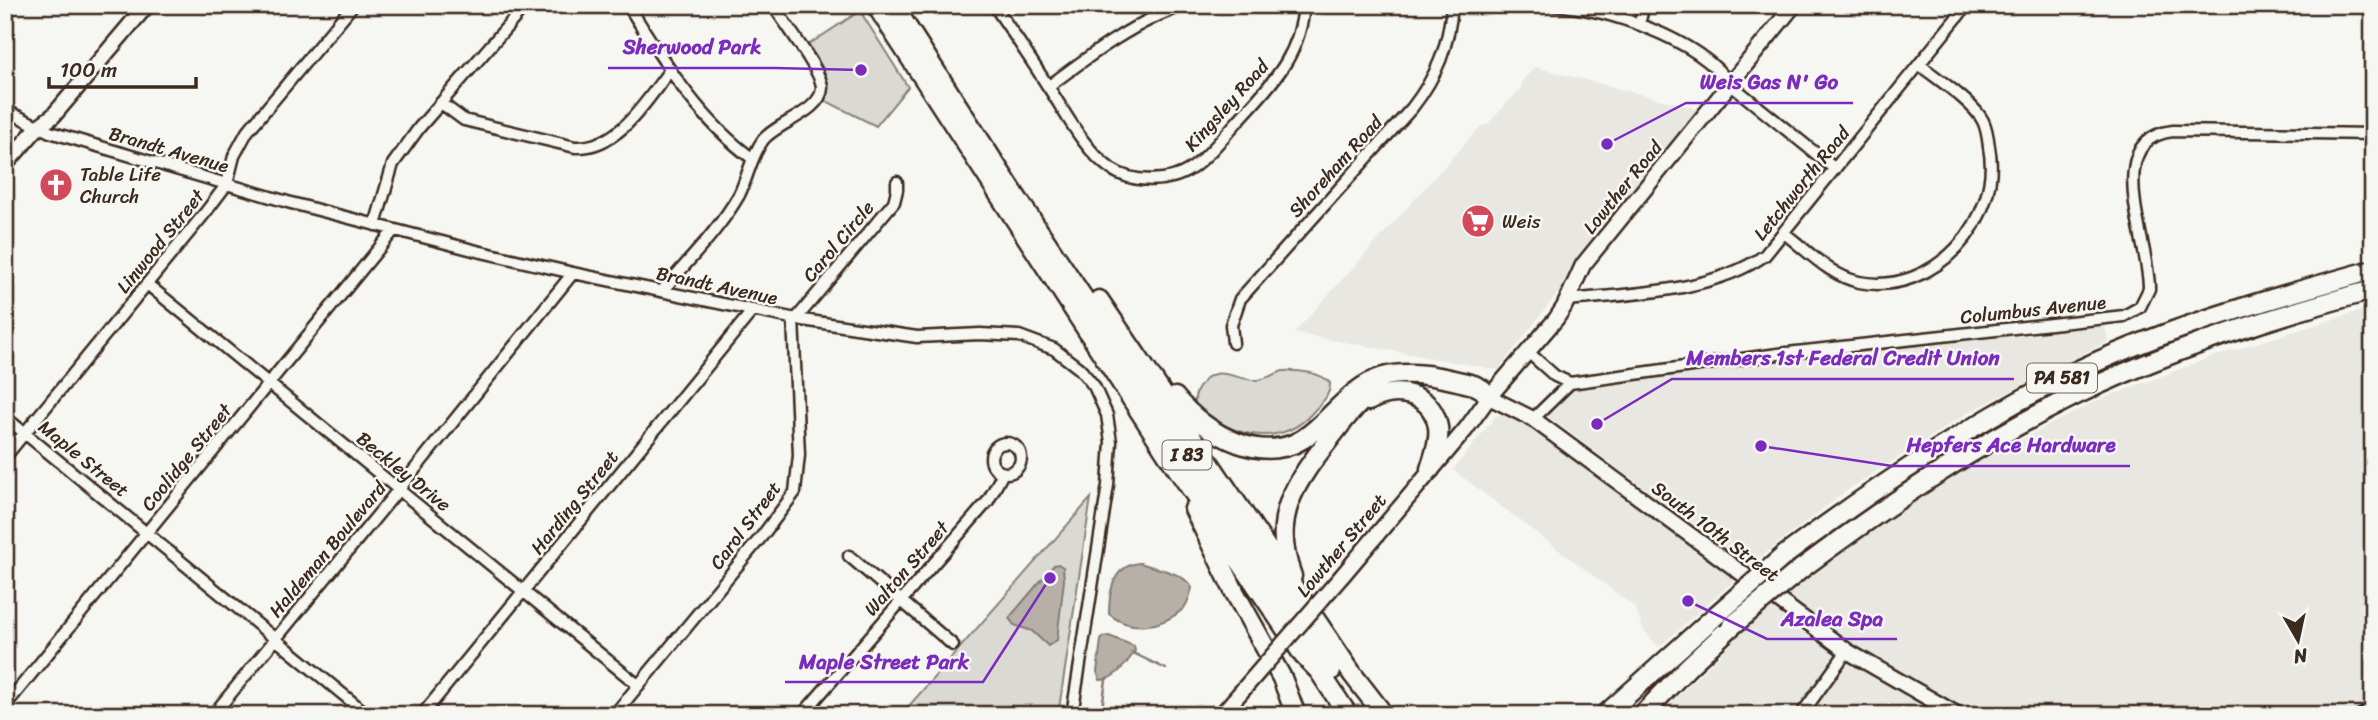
<svg xmlns="http://www.w3.org/2000/svg" width="2378" height="720" viewBox="0 0 2378 720" font-family="Sriracha,sans-serif">
  <rect width="100%" height="100%" fill="#f6f6f2"/>
  <filter id="ink" filterUnits="userSpaceOnUse"><feTurbulence type="fractalNoise" baseFrequency=".0143" numOctaves="2"/><feDisplacementMap in="SourceGraphic" scale="14" xChannelSelector="R" yChannelSelector="G"/><feConvolveMatrix kernelMatrix="1 2 1 2 8 2 1 2 1" color-interpolation-filters="sRGB"/></filter>
  <g filter="url(#ink)">
    <path fill="#e8e7e2" d="M1535,67l166,43 -119,147 -22,33 -62,80 -204,-37 187,-207 6,-1 35,-38v-6z
      M2373,307v408h-715l102,-99 58,-49 147,-98 129,-67 115,-44z
      M2105,324l3,17 -142,73 -117,75 -100,77 -203,-151 30,-29z
      M1502,415l21,7 213,157 -77,68 -15,-16 -9,-24 -182,-137 43,-54z"/>
    <path fill="#dad9d3" stroke="#8a8278" stroke-width="2" d="M860,11l48,76 -32,39 -50,-25c7,-23 -6,-38 -18,-56z
      M1283,371c14,-1 38,1 47,12 1,12 -9,20 -16,28 -33,39 -83,25 -118,-4 -2,-9 -1,-14 4,-21 14,-24 35,-6 56,-6 9,0 18,-6 27,-9z
      M1091,498l-33,217h-157z"/>
    <path fill="#b6b0a9" stroke="#857a71" stroke-width="2" d="M1140,563c16,6 44,9 52,25 -2,7 -4,16 -9,21 -21,19 -53,23 -74,5 0,-23 4,-49 31,-51z
      M1058,564l5,3 1,13 -7,60 -9,6 -16,-15 -18,-6 -5,-7 45,-53z
      M1109,636l25,10 1,5c-8,12 -20,29 -35,29l-3,-8 4,-32 2,-3z"/>
    <g fill="none" stroke-linecap="round" stroke-linejoin="round">
      <path stroke="#857a71" stroke-width="2.5" d="M1131,652l35,17
        M1101,715l5,-35"/>
      <defs>
        <path id="street" d="M628,5c36,57 70,114 125,154
          M994,5c18,27 36,53 53,80 19,28 36,64 64,84 22,15 60,14 81,-1 17,-12 31,-31 45,-46 33,-37 63,-64 67,-117
          M1553,5c55,4 144,33 177,79l105,85
          M1639,24l5,-19
          M1049,86c40,-30 89,-67 137,-81
          M441,103l23,17 111,27c44,2 71,-46 95,-77
          M5,110l45,22 241,71 186,48 96,22 223,46 121,18 63,-3 39,2 35,13 26,20 14,17 13,29 4,27 -3,43 -36,230
          M375,225l18,-61 26,-36 107,-123
          M1784,233c23,17 46,43 75,49 75,15 144,-63 130,-135 -1,-9 -2,-18 -6,-26 -9,-18 -47,-43 -63,-56
          M147,284l491,401
          M662,291c26,-30 57,-61 77,-96 9,-18 12,-39 24,-55 13,-17 58,-28 59,-52 1,-15 -39,-67 -49,-83
          M1567,300c63,-6 147,-8 198,-45l202,-250
          M796,319l98,-117 3,-12v-8
          M1233,343l-2,-18 9,-26 172,-191c25,-32 37,-62 40,-103
          M1528,352l27,24 15,7
          M5,417l363,298
          M1533,419l37,-36 208,-29 346,-38 16,-9 9,-18c1,-46 -49,-150 24,-158l200,3
          M991 458a15 15 0 1 1 30 0a15 15 0 1 1-30 0Z
          M5,457l200,-244 22,-29 7,-28 13,-24 106,-127
          M849,556l104,89
          M5,706l389,-476
          M213,715l186,-226 174,-216
          M422,715l331,-405
          M614,715l148,-179 33,-44 4,-37 -6,-137
          M802,715l186,-214 15,-28
          M1801,715l46,-64"/>
        <path id="secondary" d="M5,165l33,-38 15,-11 94,-111
          M1489,397l44,22 314,232 111,64
          M1342,576l124,-147 23,-32 67,-78 8,-12 19,-42 211,-260
          M1221,715l13,-15"/>
        <path id="highway" d="M876,5l292,450 136,201 15,15 29,44
          M893,5l122,190 316,476
          M1099,300l254,375 31,40
          M1175,397c31,38 93,73 136,36 24,-19 42,-47 72,-56 28,-8 63,1 91,8l8,4 7,8
          M1369,401c27,-15 63,-9 69,26 2,14 -4,29 -8,42
          M1194,509l41,84 47,85 14,37
          M1785,555c88,-66 179,-127 277,-177 99,-49 206,-79 311,-108
          M1801,569c87,-65 176,-125 273,-173 95,-46 196,-79 299,-106
          M1292,576c-23,-60 4,-94 39,-139 13,-17 28,-37 46,-47
          M1605,715l108,-97
          M1642,715l47,-49 44,-41"/>
      </defs>
      <use href="#street" stroke="#3b2a1e" stroke-width="15"/>
      <use href="#secondary" stroke="#3b2a1e" stroke-width="19"/>
      <use href="#highway" stroke="#3b2a1e" stroke-width="23"/>
      <use href="#street" stroke="#f6f6f2" stroke-width="10"/>
      <use href="#secondary" stroke="#f6f6f2" stroke-width="14"/>
      <use href="#highway" stroke="#f6f6f2" stroke-width="18"/>
      <defs>
        <path id="rail" d="M2351,715l22,-13"/>
      </defs>
      <use href="#rail" stroke="#3b2a1e" stroke-width="5"/>
      <use href="#rail" stroke="#f6f6f2" stroke-width="2.5" stroke-dasharray="8" stroke-linecap="butt"/>
      <defs>
        <path id="secondary-bridge" d="M1234,700l108,-124"/>
        <path id="highway-bridge" d="M1713,618l72,-63
          M1733,625l68,-56"/>
      </defs>
      <use href="#secondary-bridge" stroke="#3b2a1e" stroke-width="19" stroke-linecap="butt"/>
      <use href="#highway-bridge" stroke="#3b2a1e" stroke-width="23" stroke-linecap="butt"/>
      <use href="#secondary-bridge" stroke="#f6f6f2" stroke-width="14"/>
      <use href="#highway-bridge" stroke="#f6f6f2" stroke-width="18"/>
    </g>
  </g>
  <defs>
    <symbol id="church-disc" viewBox="-11 -11 22 22"><circle r="9.5" fill="#d1495b" stroke="#f6f6f2"/><path d="M-1.2-6h2.4v3.5h3.3v2.4h-3.3V6h-2.4V-.1h-3.3v-2.4h3.3Z" fill="#fff"/></symbol>
    <symbol id="supermarket-disc" viewBox="-11 -11 22 22"><circle r="9.5" fill="#d1495b" stroke="#f6f6f2"/><path d="M-6-5.5h2.5l.6 2H6L4.5 2H-2.5L-4.4-4H-6ZM-1.5 3.2a1.3 1.3 0 1 0 .1 0ZM3 3.2a1.3 1.3 0 1 0 .1 0Z" fill="#fff"/></symbol>
  </defs>
  <g fill-rule="evenodd">
    <use href="#church-disc" x="37" y="166" width="38" height="38"/>
    <use href="#supermarket-disc" x="1459" y="202" width="38" height="38"/>
  </g>
  <g text-anchor="middle" stroke-width="5" stroke-linejoin="round" paint-order="stroke">
    <g fill="#f6f6f2" stroke="#73675e" stroke-width="2">
      <rect x="2027" y="363.5" width="70" height="29" rx="5"/>
      <rect x="1162.5" y="440.5" width="49" height="29" rx="5"/>
    </g>
    <g font-size="18" font-weight="bold" fill="#3b2a1e">
      <text x="2062" y="384">PA 581</text>
      <text x="1187" y="461">I 83</text>
    </g>
    <g font-size="19" fill="#3b2a1e" stroke="#f6f6f2">
      <text transform="translate(1226 105) rotate(-48)" y="7">Kingsley Road</text>
      <text transform="translate(169 149) rotate(16)" y="7">Brandt Avenue</text>
      <text transform="translate(1335 166) rotate(-48)" y="7">Shoreham Road</text>
      <text transform="translate(1801 183) rotate(-51)" y="7">Letchworth Road</text>
      <text transform="translate(1622 187) rotate(-51)" y="7">Lowther Road</text>
      <text transform="translate(160 241) rotate(-51)" y="7">Linwood Street</text>
      <text transform="translate(838 241) rotate(-50)" y="7">Carol Circle</text>
      <text transform="translate(717 285) rotate(12)" y="7">Brandt Avenue</text>
      <text transform="translate(2033 309) rotate(-6)" y="7">Columbus Avenue</text>
      <text transform="translate(186 457) rotate(-51)" y="7">Coolidge Street</text>
      <text transform="translate(84 458) rotate(39)" y="7">Maple Street</text>
      <text transform="translate(404 471) rotate(39)" y="7">Beckley Drive</text>
      <text transform="translate(574 502) rotate(-51)" y="7">Harding Street</text>
      <text transform="translate(745 525) rotate(-53)" y="7">Carol Street</text>
      <text transform="translate(1716 531) rotate(37)" y="7">South 10th Street</text>
      <text transform="translate(1341 545) rotate(-50)" y="7">Lowther Street</text>
      <text transform="translate(327 549) rotate(-50)" y="7">Haldeman Boulevard</text>
      <text transform="translate(906 568) rotate(-49)" y="7">Walton Street</text>
    </g>
    <g font-size="19" fill="#3b2a1e" stroke="#f6f6f2" text-anchor="start">
      <text x="80" y="181">Table Life<tspan x="80" dy="22">Church</tspan></text>
      <text x="1502" y="228">Weis</text>
    </g>
  </g>
  <path fill="none" stroke="#7b2cbf" stroke-width="2.5" d="M861 70L775 68H608M1607 144L1686 103H1853M1597 424L1672 379H2014M1761 446L1892 466H2130M1688 601L1767 639H1897M1050 578L983 682H785"/>
  <g fill="#7b2cbf" stroke="#f6f6f2" stroke-width="2.5">
    <circle cx="861" cy="70" r="7"/>
    <circle cx="1607" cy="144" r="7"/>
    <circle cx="1597" cy="424" r="7"/>
    <circle cx="1761" cy="446" r="7"/>
    <circle cx="1688" cy="601" r="7"/>
    <circle cx="1050" cy="578" r="7"/>
  </g>
  <g font-size="21" text-anchor="middle" font-weight="bold" fill="#7b2cbf" stroke="#f6f6f2" stroke-width="5" stroke-linejoin="round" paint-order="stroke">
    <text x="692" y="54">Sherwood Park</text>
    <text x="1769" y="89">Weis Gas N' Go</text>
    <text x="1843" y="365">Members 1st Federal Credit Union</text>
    <text x="2011" y="452">Hepfers Ace Hardware</text>
    <text x="1832" y="626">Azalea Spa</text>
    <text x="884" y="669">Maple Street Park</text>
  </g>
  <rect width="2378" height="720" fill="none" stroke="#f6f6f2" stroke-width="28"/>
  <rect x="14" y="14" width="2350" height="692" fill="none" stroke="#3b2a1e" stroke-width="2.5" filter="url(#ink)"/>
  <g transform="translate(2298 640) rotate(171)" stroke="#f6f6f2" stroke-width="5" paint-order="stroke">
  <path d="M0-5L12 26L0 18L-12 26Z" fill="#3b2a1e"/>
  <text y="-10" font-size="19" font-weight="bold" text-anchor="middle" fill="#3b2a1e">N</text>
  </g>
  <path d="M49 77v10h147v-10" fill="none" stroke="#3b2a1e" stroke-width="3.5"/>
  <text x="60" y="77" font-size="21" fill="#3b2a1e" stroke="#f6f6f2" stroke-width="5" paint-order="stroke">100 m</text>
</svg>
